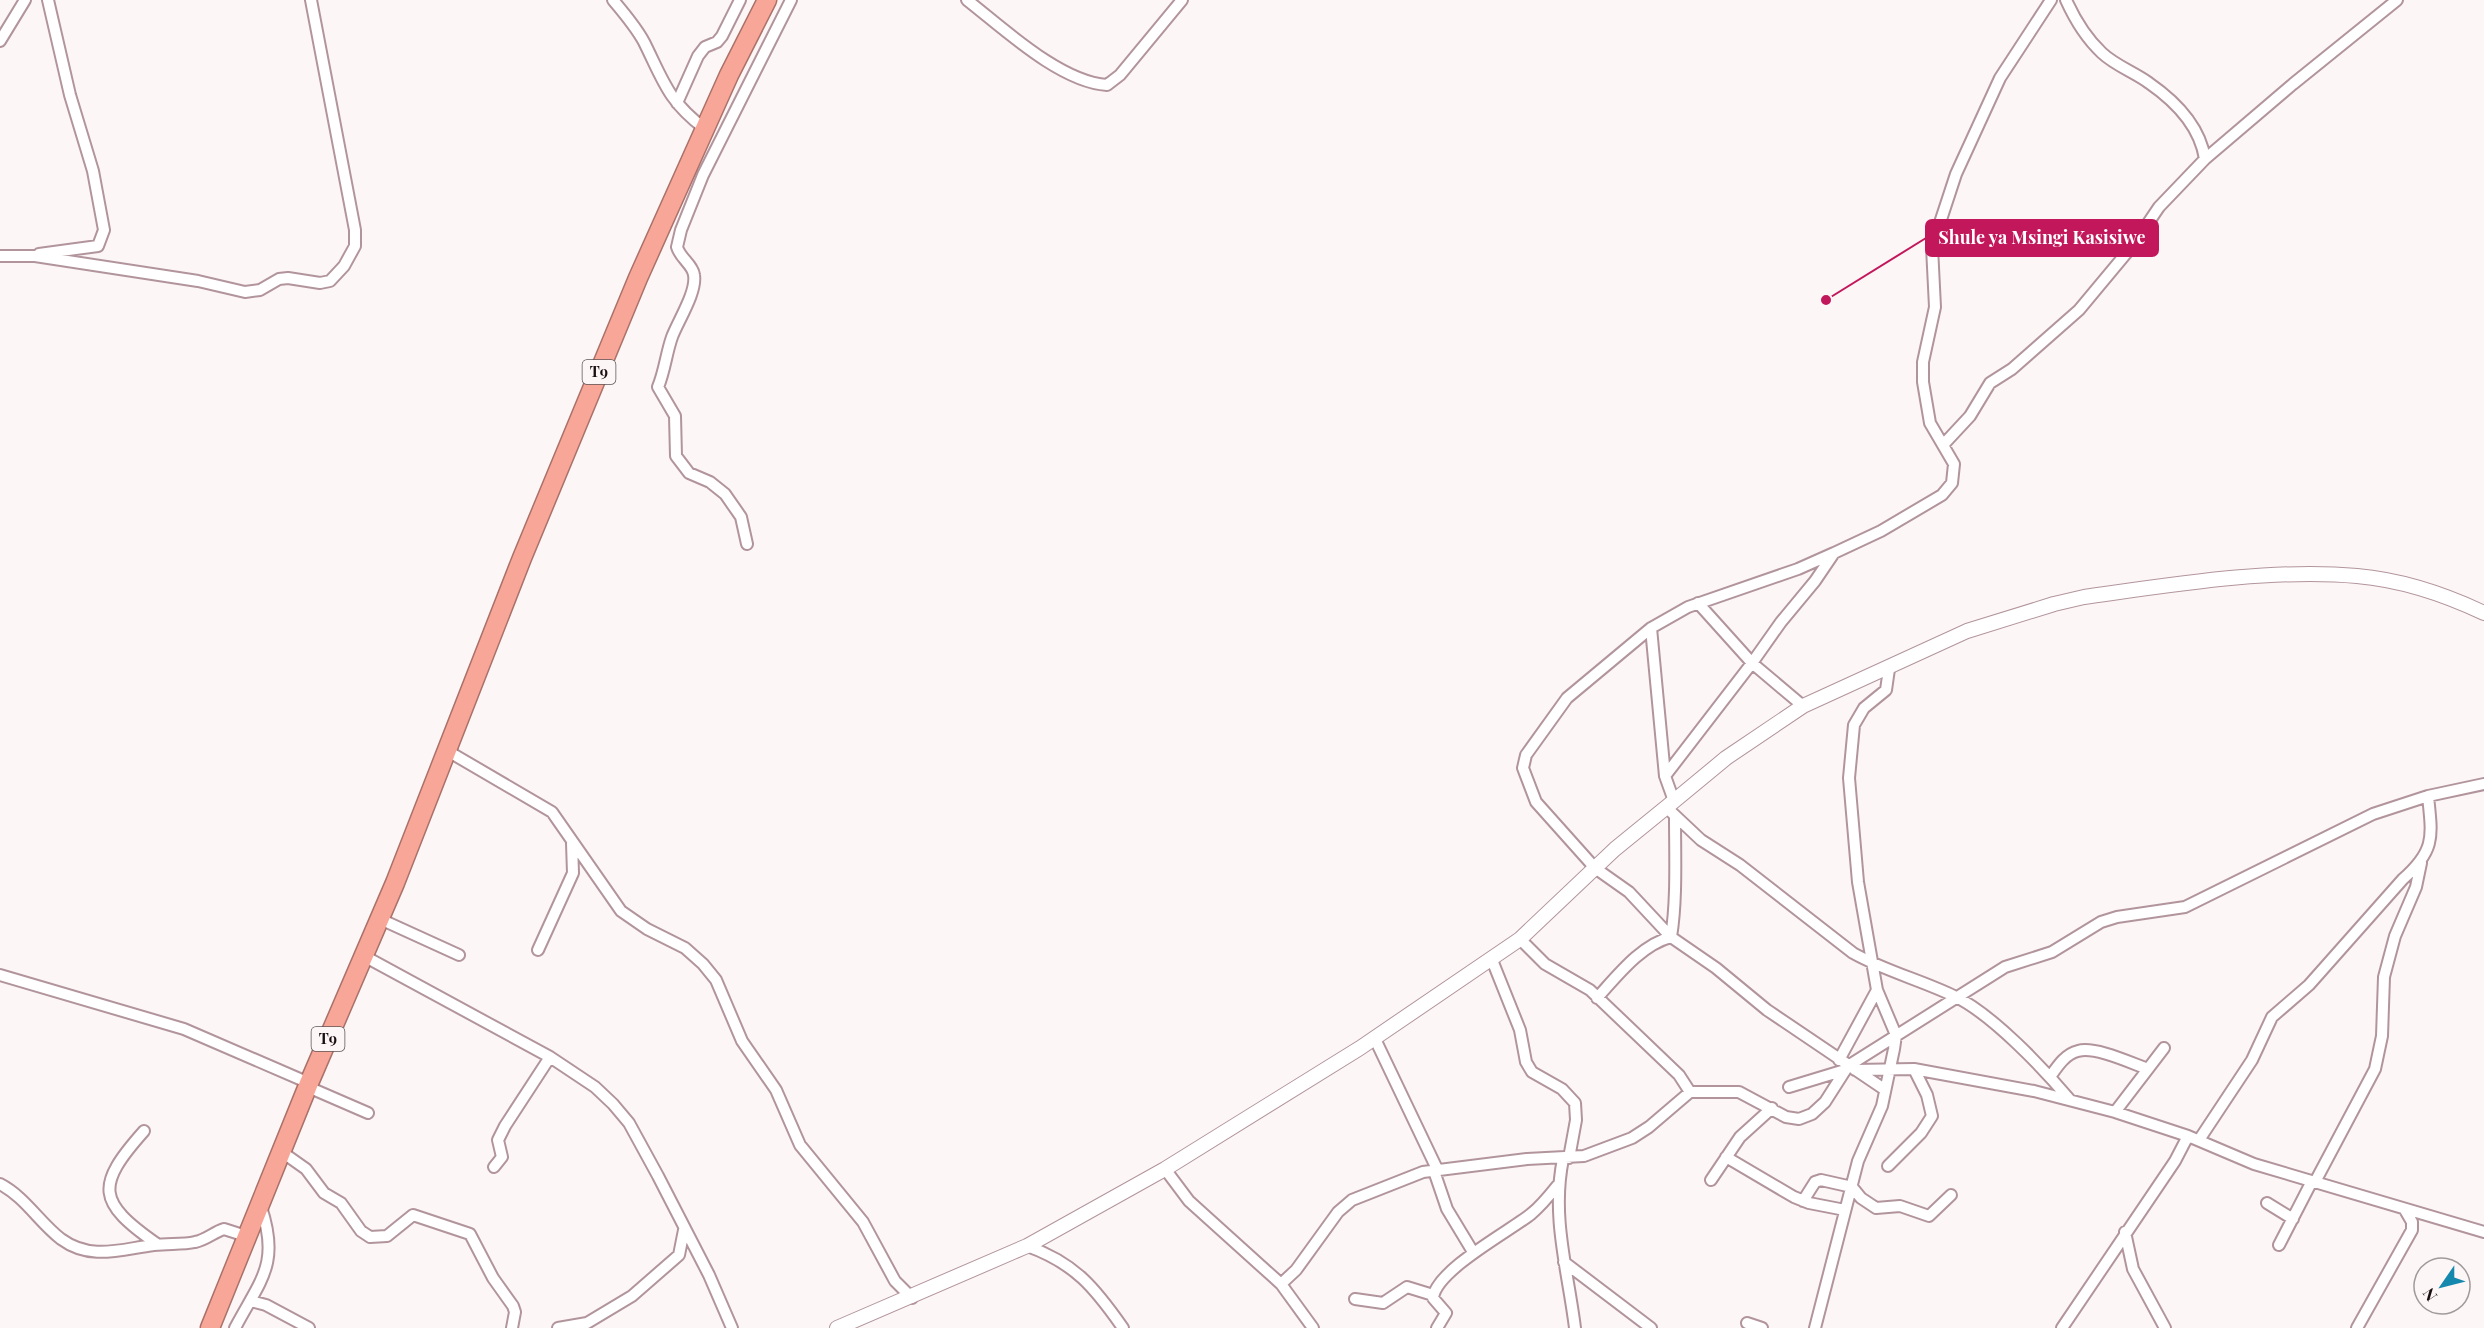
<svg xmlns="http://www.w3.org/2000/svg" width="2484" height="1328" viewBox="0 0 2484 1328" font-family="'Playfair Display',serif">
  <rect width="100%" height="100%" fill="#fcf6f7"/>
  <g fill="none" stroke-linecap="round" stroke-linejoin="round">
    <defs>
      <path id="street" d="M613,0c11,13 23,27 31,42 19,38 24,59 60,86
        M967,0c36,28 93,82 140,85l13,-10 62,-75
        M2066,0c9,20 20,38 36,53 14,13 32,19 47,30 26,18 51,44 56,76
        M0,41l25,-41
        M677,103l21,-47 7,-9 12,-5 5,-6 18,-36
        M39,254l59,-8 6,-16 -11,-59 -23,-76 -22,-95
        M0,256h35l163,25 47,11 15,-2 19,-11 9,-1 32,5 10,-2 14,-15 11,-20v-16l-44,-230
        M1943,445l27,-29 20,-33 22,-14 67,-59 55,-66 25,-37 46,-48 88,-75 104,-84
        M747,544l-6,-27 -16,-23 -15,-12 -21,-9 -13,-17 -1,-40 -17,-29c7,-17 8,-33 14,-50 6,-16 25,-45 22,-62 -1,-10 -14,-17 -17,-28l4,-17 22,-55 88,-175
        M1834,553l-36,16 -110,38 -37,21 -84,70 -41,57 -3,13 13,34 59,66 34,24 42,45 45,31 51,42 117,79
        M1698,603l54,60 51,43
        M1651,628l14,148 9,25
        M446,750l106,62 69,99 26,18 38,19 18,16 13,16 26,61 34,49 24,55 63,77 32,59 17,17
        M1665,776l87,-113 29,-41 34,-41 19,-28 47,-22 61,-36 10,-12 2,-19 -24,-41 -7,-41v-20l12,-55 -3,-60 24,-73 44,-96 51,-78
        M1667,808l34,32 39,25 113,88c32,18 68,27 101,43 37,17 90,73 116,104
        M380,919l79,36
        M1520,939l25,25 45,26 89,85 11,17
        M538,950l35,-77 -1,-30
        M364,956l186,101 45,30 18,17 16,19 29,53 51,99 23,53
        M1492,960l28,70 6,32 6,10 30,17 13,14 1,17 -7,38
        M0,975l184,54 125,54
        M1597,998c21,-23 44,-53 74,-61 6,-36 4,-82 4,-119
        M1375,1039l63,132
        M1839,1060l38,-70 -19,-108 -9,-104 5,-53 10,-17 22,-18 3,-21
        M1855,1070l59,-1 120,22 81,21 73,24 66,28 230,68
        M2050,1077c7,-10 15,-23 28,-26 17,-5 53,12 70,18
        M308,1087l60,26
        M1789,1087l56,-17
        M2115,1112l49,-64
        M144,1131c-49,55 -47,71 13,113
        M2199,1140l53,-80 20,-43 37,-32 94,-106c33,-29 29,-43 25,-83
        M282,1152l24,17 18,24 17,10 20,28 9,6 17,-1 26,-21 57,19 23,44 20,28 2,6 -3,16
        M1726,1157l68,40 15,6 36,7
        M1563,1159c-12,58 5,112 12,169
        M1888,1166l33,-33 11,-17 -5,-21 -13,-26
        M494,1167l8,-10 -4,-17 7,-14 45,-69
        M1165,1169l24,32 92,83 32,44
        M1434,1171l13,38 26,43
        M1711,1180l29,-43 32,-29
        M2315,1182l60,-113 7,-33 2,-59 11,-41 21,-49 5,-24
        M0,1184c25,13 39,38 61,55 30,22 60,10 93,6 14,-2 28,0 41,-3 11,-2 19,-10 29,-13l25,8
        M1803,1201l12,-19 6,-2 31,7 9,11 15,10 24,-2 29,10 22,-21
        M2267,1203l26,16
        M2125,1232l8,37 32,59
        M2279,1245l33,-64
        M1027,1246c48,17 68,42 96,82
        M1564,1262l87,66
        M1281,1284l15,-14 42,-58 14,-12 71,-28 104,-13 57,-3 48,-18 17,-11 41,-35h49l47,25 13,2 13,-5 13,-12 23,-36 157,-99 47,-15 49,-30 16,-5 68,-10 188,-93 55,-18 56,-12
        M1355,1299l28,4 24,-16 26,8
        M251,1301l15,4 43,23
        M1747,1323l15,5
        M235,1328c26,-49 45,-64 26,-121
        M558,1328l29,-5 45,-27 47,-41 5,-25
        M1437,1328l9,-15 -13,-15c3,-28 77,-67 98,-84 10,-8 18,-18 26,-28
        M1815,1328l43,-167 24,-55 12,-57 2,-14 -19,-45
        M2062,1328l113,-167 13,-25
        M2357,1328l55,-98v-8l-7,-12"/>
      <path id="secondary" d="M837,1328l190,-82 138,-77 195,-121 160,-109 95,-90 59,-48 52,-43 77,-52 164,-75 87,-27 30,-7c86,-12 188,-29 273,-21 45,4 87,18 127,37"/>
      <path id="highway" d="M210,1328l99,-245 86,-200 127,-325 116,-280 91,-203 38,-75"/>
    </defs>
    <use href="#street" stroke="#b2959c" stroke-width="14"/>
    <use href="#secondary" stroke="#b2959c" stroke-width="16"/>
    <use href="#highway" stroke="#aa7169" stroke-width="21"/>
    <use href="#street" stroke="#fff" stroke-width="10"/>
    <use href="#secondary" stroke="#fff" stroke-width="14"/>
    <use href="#highway" stroke="#f8a698" stroke-width="18"/>
  </g>
  <g text-anchor="middle" stroke-width="5" stroke-linejoin="round" paint-order="stroke">
    <g fill="#fcf6f7" stroke="#5d5456" stroke-width="1.5">
      <rect x="582.5" y="360" width="33" height="24" rx="4.5"/>
      <rect x="311.5" y="1027" width="33" height="24" rx="4.5"/>
    </g>
    <g font-size="15" font-weight="bold" fill="#190f11">
      <text x="599" y="377">T9</text>
      <text x="328" y="1044">T9</text>
    </g>
  </g>
  <path fill="none" stroke="#c2185b" stroke-width="2" d="M1826 300L1926 238"/>
  <circle fill="#c2185b" stroke="#fcf6f7" stroke-width="2" cx="1826" cy="300" r="6"/>
  <rect fill="#c2185b" stroke="#c2185b" stroke-width="2" x="1926" y="220" width="232" height="36" rx="6"/>
  <g font-size="18" text-anchor="middle" font-weight="bold" fill="#fff">
    <text x="2042" y="244">Shule ya Msingi Kasisiwe</text>
  </g>
  <g transform="translate(2442 1286) rotate(235)"><circle r="28" fill="#fcf6f7" stroke="#a19a9b" stroke-width="1.5"/>
  <path d="M0-4.5L10 22L0 15L-10 22Z" fill="#1589ad"/>
  <text y="-9" font-size="16" font-weight="bold" text-anchor="middle" fill="#190f11">N</text>
  </g>
</svg>
